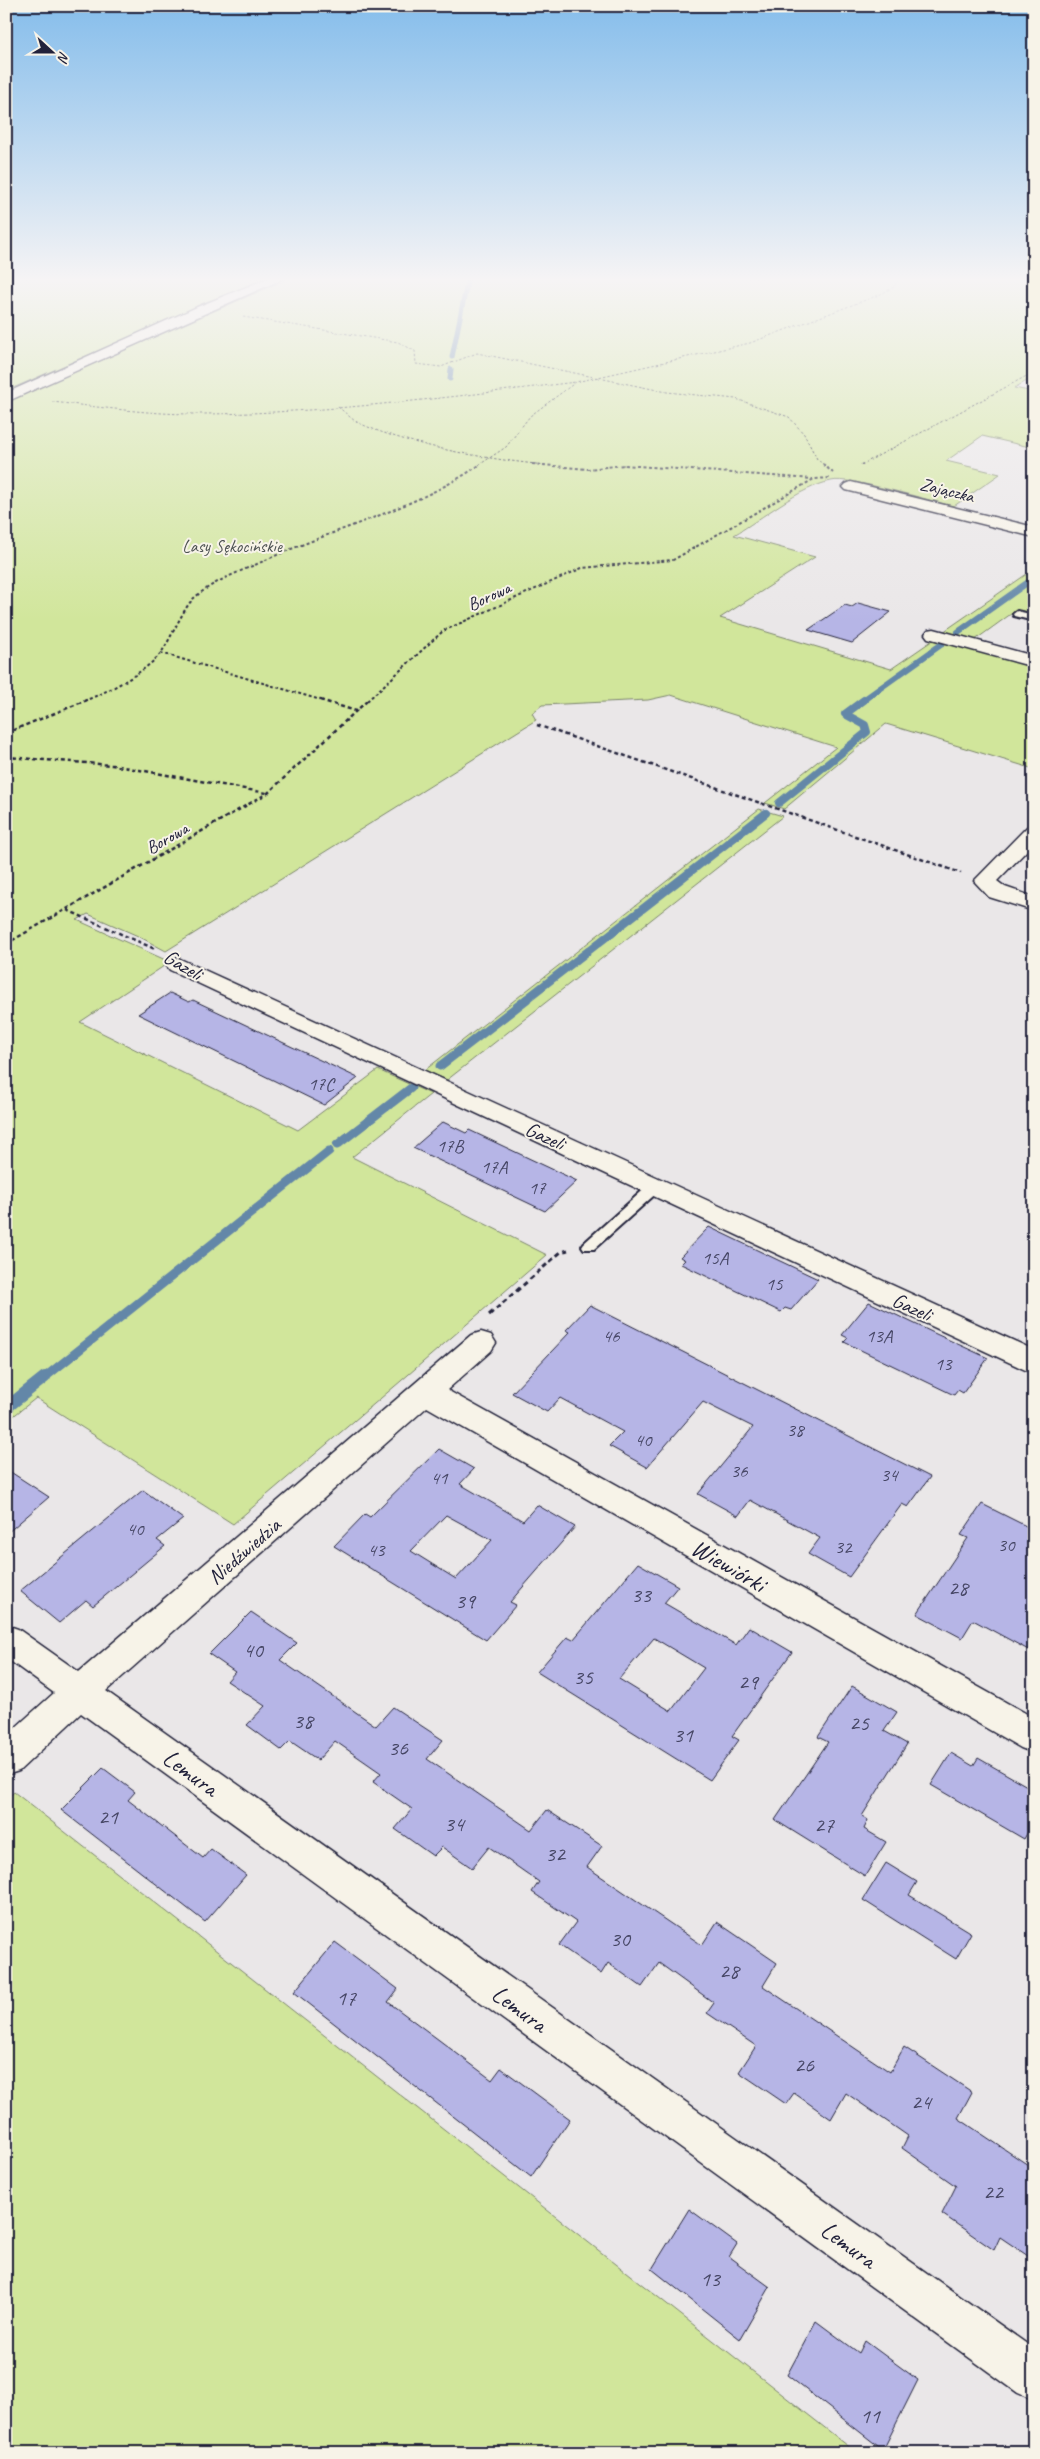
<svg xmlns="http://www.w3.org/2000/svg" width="1040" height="2459" viewBox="0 0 1040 2459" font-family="Caveat,sans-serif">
  <rect width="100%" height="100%" fill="#eae7e8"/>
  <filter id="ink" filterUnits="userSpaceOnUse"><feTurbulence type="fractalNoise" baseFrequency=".02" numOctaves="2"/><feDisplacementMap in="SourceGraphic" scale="10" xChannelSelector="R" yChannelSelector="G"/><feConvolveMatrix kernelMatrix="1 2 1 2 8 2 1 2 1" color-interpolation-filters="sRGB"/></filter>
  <g filter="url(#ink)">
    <path fill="#d1e69b" stroke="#7a846b" d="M6,278h258l-258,113z
      M290,278h744v99l-20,11 20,4v56l-52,-12 -36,25 54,13 -46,32c-24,-5 -105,-30 -123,-25 -33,7 -68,37 -97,54l81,22 -95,61 171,51 45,-31 98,28v103l-148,-45 -102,85 -19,-6 71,-56 -165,-52 -23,5 -106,5 -10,8 4,7 -370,231 -28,-15 -50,-22 -11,6 93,42 -90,60 218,108 80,-60 53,24 -79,63 195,98 -146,126 -168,143 -197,-126 -30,24v-38l3,-3 -3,-2v-977z
      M1034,569v46l-19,-4 -40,29 -32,-8z
      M759,809l24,7 -336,264 -22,-10z
      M14,1792l843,661h-851v-654z"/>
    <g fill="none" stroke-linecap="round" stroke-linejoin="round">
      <path stroke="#6487a8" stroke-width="5" d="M452,357l16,-79
        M450,379l1,-10"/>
      <path stroke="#6487a8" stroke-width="6" d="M958,632l76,-54
        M862,701l80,-57"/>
      <path stroke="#6487a8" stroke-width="8" d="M779,803l88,-71 -2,-7 -20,-11 19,-14
        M525,1000l241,-187"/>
      <path stroke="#6487a8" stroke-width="9" d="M440,1066l87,-67
        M337,1145l74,-57
        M44,1378l285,-227"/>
      <path stroke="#6487a8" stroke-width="12" d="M6,1408l39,-31"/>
    </g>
    <path fill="#b6b5e6" stroke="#22223b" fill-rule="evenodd" d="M858,603l33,9 -39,31 -44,-13 37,-25 7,2z
      M170,993l19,9 4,-2 165,78 -34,27 -186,-91z
      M443,1122l23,11 3,-3 108,51 -32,30 -132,-63z
      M709,1227l71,34 38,18 -27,31 -6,-2 -4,4 -100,-48 4,-4 -5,-3z
      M869,1302l67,32 52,24 -25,35 -5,-3 -4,5 -110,-53 4,-4 -6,-3z
      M590,1305l73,37 267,135 -22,30 -6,-3 -53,73 -41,-23 12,-16 -46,-25 -24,-13 -12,16 -40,-22 55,-67 -50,-25 -56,65 -38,-21 14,-14 -63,-34 -13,14 -35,-19 58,-61 -4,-2z
      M439,1449l35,20 -14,15 63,37 14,-16 38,22 -65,75 6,3 -30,35 -152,-94 31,-32 5,3zM446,1515l46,25 -36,39 -45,-28z
      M6,1469l43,28 -43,37z
      M143,1490l40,29 -26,21 8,6 -72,60 -7,-6 -27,23 -39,-32z
      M982,1504l52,26v123l-61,-33 -11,18 -45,-24 51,-76 -7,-3z
      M638,1563l40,23 -14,17 72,42 13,-18 43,25 -60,84 7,4 -29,40 -173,-108 30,-35 6,3zM654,1638l50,30 -33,43 -52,-32z
      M251,1612l46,31 -17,17 96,66 17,-19 50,33 -16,19 104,71 16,-20 55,36 -15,21 115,78 15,-23 60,41 -14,23 127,86 14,-25 68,45 -14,26 76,51v91l-34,-23 -6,13 -52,-36 14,-28 -54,-38 6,-12 -62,-43 -15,26 -37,-26 -8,11 -47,-32 17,-26 -49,-33 7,-10 -55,-40 -17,24 -34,-24 -7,11 -42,-29 17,-23 -44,-30 7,-10 -50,-35 -17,21 -30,-21 -9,9 -38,-27 17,-20 -39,-27 8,-9 -46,-32 -17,19 -28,-19 -9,9 -34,-25 18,-19 -38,-25 8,-9 -26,-18z
      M852,1686l45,26 -13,19 23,13 -45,72 6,4 -4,9 22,13 -21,34 -90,-56 53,-78 -10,-5z
      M951,1753l22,13 5,-8 56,32v31l-10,18 -93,-54z
      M103,1768l32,24 -7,8 75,58 8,-9 35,26 -41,47 -144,-112z
      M886,1863l31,19 -8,13 62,38 -15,26 -93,-59z
      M335,1942l63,47 -10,13 51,38 53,40 9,-12 69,51 -39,58 -237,-185z
      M689,2209l48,35 -8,13 41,30 -30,52 -88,-70z
      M816,2321l43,32 6,-12 53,39 -35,70 -96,-75z"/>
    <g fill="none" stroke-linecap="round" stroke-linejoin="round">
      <defs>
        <path id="service" d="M1017,611l17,4v6l-20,-5 -1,-2z
          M655,1183l7,4 -2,3 -66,59h-10l-2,-3 2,-3 66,-59z"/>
        <path id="minor" d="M269,278h16l-279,124v-9l191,-86z
          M851,482l183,45v10l-188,-47 -3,-3 3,-3z
          M934,629l100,27v11l-106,-29 -3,-4 3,-4z
          M1034,825v18l-37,38 8,6 29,10v14l-45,-14 -15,-16 53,-54z
          M178,958l856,392v24l-864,-404 -4,-5 4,-5z
          M481,1332l10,3 5,8 -5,8 -44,39 587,328v35l-13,-5 -594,-341 -321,284 928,658v51l-16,-7 -937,-680 -62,58 -13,4v-39l48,-43 -48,-35v-33l12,4 61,43 392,-337z"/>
      </defs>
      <use href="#service" stroke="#22223b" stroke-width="4"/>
      <use href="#minor" stroke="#22223b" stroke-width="3"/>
      <path stroke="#22223b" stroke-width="1" stroke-dasharray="2.5 2" stroke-linecap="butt" d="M243,317l155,25 17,9 1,13 25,3 36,-14 190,39 69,7 53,18 15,17 13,25 7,6
        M52,402c48,5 95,12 143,12 128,0 255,-17 381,-32
        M338,407c7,5 14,13 21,16 49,23 133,37 187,42
        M479,465l27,-18 24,-31 46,-34 174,-39 129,-48 15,-8 5,-9
        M622,465h5
        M861,465l173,-93"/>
      <path stroke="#22223b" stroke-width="2" stroke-dasharray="3 2.5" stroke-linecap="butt" d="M532,464l56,5 36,-4 189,14
        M823,464l10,9
        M861,465l2,-1
        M161,653l163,48
        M84,701c23,-9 65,-30 79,-51 8,-12 21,-43 31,-52 17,-15 42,-25 63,-34 74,-35 156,-53 224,-100
        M367,701l76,-70 139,-63 91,-8 141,-81 17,-1"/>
      <path stroke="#22223b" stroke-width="2.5" stroke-dasharray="4 3" stroke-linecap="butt" d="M320,700l36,11
        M537,725l424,148
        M6,733l81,-33
        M6,757l106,8 155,28
        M67,910l88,39
        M6,944l262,-151 100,-93"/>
      <path stroke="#22223b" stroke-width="3" stroke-dasharray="5 4" stroke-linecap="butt" d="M489,1315l72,-63 7,-2"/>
      <use href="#service" fill="#f7f3e8" fill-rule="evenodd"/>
      <use href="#minor" fill="#f7f3e8" fill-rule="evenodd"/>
    </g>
  </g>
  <linearGradient id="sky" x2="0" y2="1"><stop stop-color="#85bdeb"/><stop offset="0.45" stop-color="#f6f4f5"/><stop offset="1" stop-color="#f6f4f5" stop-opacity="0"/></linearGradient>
  <rect width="1040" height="622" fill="url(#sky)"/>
  <g text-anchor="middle" stroke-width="4" stroke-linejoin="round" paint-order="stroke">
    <g font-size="18" fill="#22223b" stroke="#f7f3e8">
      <text transform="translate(947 490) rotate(14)" y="6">Zajączka</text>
      <text transform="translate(489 596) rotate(-25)" y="6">Borowa</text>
      <text transform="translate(167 838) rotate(-30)" y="6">Borowa</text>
    </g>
    <g font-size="18" fill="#4e5353" stroke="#f7f3e8">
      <text x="232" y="552">Lasy Sękocińskie</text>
    </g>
    <g font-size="19" fill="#474766">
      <text x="321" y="1090">17C</text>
      <text x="450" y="1152">17B</text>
      <text x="494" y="1173">17A</text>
      <text x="537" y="1194">17</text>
      <text x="715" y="1264">15A</text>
      <text x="774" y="1290">15</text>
      <text x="611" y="1342">46</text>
      <text x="879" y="1342">13A</text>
      <text x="943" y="1370">13</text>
      <text x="795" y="1436">38</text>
      <text x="643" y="1446">40</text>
      <text x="739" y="1477">36</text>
      <text x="889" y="1481">34</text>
      <text x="439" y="1484">41</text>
      <text x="135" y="1535">40</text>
      <text x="1006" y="1551">30</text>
      <text x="843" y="1553">32</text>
      <text x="376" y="1556">43</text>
    </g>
    <g font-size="21" fill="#22223b" stroke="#f7f3e8">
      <text transform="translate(183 965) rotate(31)" y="7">Gazeli</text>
      <text transform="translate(545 1136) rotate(25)" y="7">Gazeli</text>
      <text transform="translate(912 1307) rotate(25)" y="7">Gazeli</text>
      <text transform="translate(244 1551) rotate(-41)" y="7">Niedźwiedzia</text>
    </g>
    <g font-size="22" fill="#474766">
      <text x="958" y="1595">28</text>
      <text x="641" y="1602">33</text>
      <text x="465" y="1608">39</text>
      <text x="253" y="1657">40</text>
      <text x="583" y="1684">35</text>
      <text x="748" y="1689">29</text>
      <text x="303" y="1728">38</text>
      <text x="859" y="1730">25</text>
      <text x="683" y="1742">31</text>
      <text x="398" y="1755">36</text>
      <text x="108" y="1824">21</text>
      <text x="454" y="1831">34</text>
      <text x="824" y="1832">27</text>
      <text x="555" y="1861">32</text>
      <text x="620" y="1946">30</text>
      <text x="729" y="1978">28</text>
      <text x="346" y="2005">17</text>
      <text x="804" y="2072">26</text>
      <text x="921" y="2109">24</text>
      <text x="993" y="2199">22</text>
      <text x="710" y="2286">13</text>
      <text x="870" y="2423">11</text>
    </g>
    <g font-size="25" fill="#22223b" stroke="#f7f3e8">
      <text transform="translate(729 1565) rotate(30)" y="9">Wiewiórki</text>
      <text transform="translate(191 1772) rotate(36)" y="9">Lemura</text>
      <text transform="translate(520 2008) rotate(36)" y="9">Lemura</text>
      <text transform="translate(849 2244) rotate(36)" y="9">Lemura</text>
    </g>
  </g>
  <rect width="1040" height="2459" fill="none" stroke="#f7f3e8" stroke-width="25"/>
  <rect x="12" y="12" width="1015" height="2434" fill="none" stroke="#22223b" stroke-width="2" filter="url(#ink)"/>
  <g transform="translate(52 52) rotate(111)" stroke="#f7f3e8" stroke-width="4" paint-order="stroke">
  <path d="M0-4L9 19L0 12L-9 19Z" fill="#22223b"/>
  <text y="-8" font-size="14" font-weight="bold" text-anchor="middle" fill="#22223b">N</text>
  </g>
</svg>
